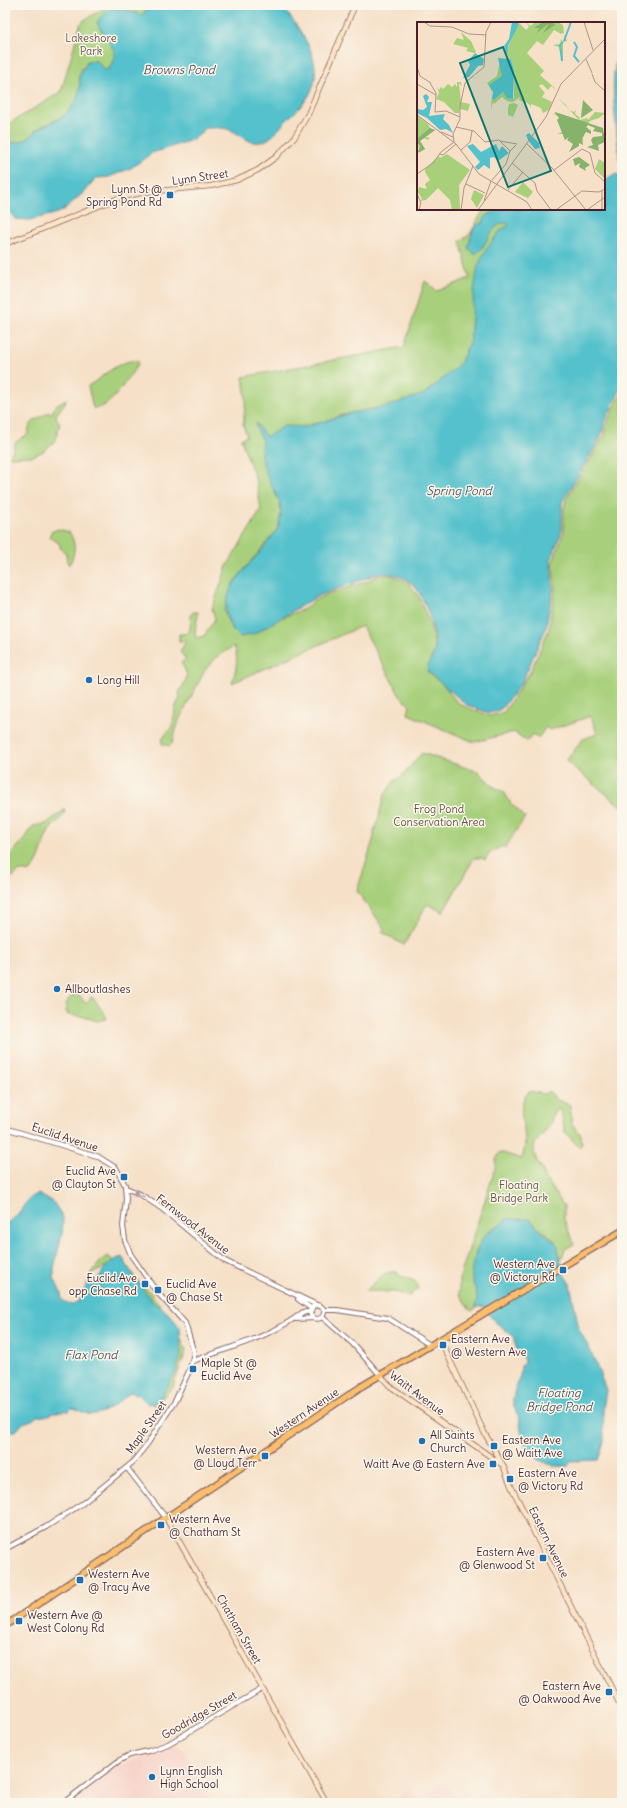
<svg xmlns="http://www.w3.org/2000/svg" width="627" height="1808" viewBox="0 0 627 1808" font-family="Delius,sans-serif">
  <rect width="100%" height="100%" fill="#fbf7ec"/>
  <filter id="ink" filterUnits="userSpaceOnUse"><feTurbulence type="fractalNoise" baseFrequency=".025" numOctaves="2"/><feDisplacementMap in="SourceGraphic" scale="8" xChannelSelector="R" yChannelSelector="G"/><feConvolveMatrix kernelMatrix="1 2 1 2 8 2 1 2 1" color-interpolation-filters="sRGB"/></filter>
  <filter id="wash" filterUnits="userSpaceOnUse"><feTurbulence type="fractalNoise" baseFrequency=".012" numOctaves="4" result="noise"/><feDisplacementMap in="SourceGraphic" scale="16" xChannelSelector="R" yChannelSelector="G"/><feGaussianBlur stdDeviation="0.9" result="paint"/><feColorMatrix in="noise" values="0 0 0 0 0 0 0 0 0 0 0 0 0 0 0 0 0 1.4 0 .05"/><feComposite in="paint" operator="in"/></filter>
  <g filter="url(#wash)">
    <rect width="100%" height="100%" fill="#f6e0c7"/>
    <path fill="#f7d1c7" d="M177,1746l6,4 30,53h-140l44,-35 13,-7z
      M446,1783l12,20h-68l20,-15 8,11z"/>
    <path fill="#a8d07b" stroke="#797853" d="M110,5h43l-12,10 -14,-5 -15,-2 -13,18 15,24v9l-5,10 -5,1 -6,-8 -16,6c-4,12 0,19 -4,30 -9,22 -27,21 -43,33 -4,4 -6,8 -12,10 -5,2 -12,2 -18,2v-17l56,-34 19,-67 4,-5z
      M484,209h66l-76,121 -9,31 -43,36 -53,14 -28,4 -13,6 -32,7 -11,74 -7,27 -45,54 -4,17 -5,10c3,10 8,25 20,26l28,-15 30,-11 15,-11 11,-5 40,-13 11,-6h12l17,7 11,15 12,30 5,28 -8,14 3,6 13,10 12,16 7,5 27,10 14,-4 26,-40 19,-43 6,-39 -2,-28 11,-31v-23l2,-9 38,-63 5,-18 13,-26v415l-56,-46 17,-22 14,-5 -6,-18 -41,14 -4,-3 -8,11 -6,-4 -5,7 -13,-9 -40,10 -66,-28 2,-8 -10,-10 -38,-70 -130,57c4,-13 7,-25 2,-37l-18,12 -11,12 -26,50 -7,24 -2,2 -8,-2c-1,-8 8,-12 10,-19 4,-11 1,-16 8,-27l-1,-5c7,-15 12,-15 2,-30l5,-4 -6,-7 6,-11h-7v-7h8c4,-5 4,-12 3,-18l3,-4h5c0,9 -5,18 -2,26l8,-2 11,-17 -3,-10 15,-43 34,-56 -4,-26 -16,-45 6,-3 -4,-11 3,-26 -3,-22 161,-30 21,-66 12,10 33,-13 -10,-37 10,-7z
      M130,361h8l-1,5c-10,12 -27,45 -44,42l-5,-22c14,-8 25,-21 42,-25z
      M66,399l-1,4 -9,12 1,4 3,4 -5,18 -13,11 -10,4 -22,1 6,-15 12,-8c1,-14 9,-14 21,-22l3,1 4,-8z
      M58,529l11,3c7,10 7,22 0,33l-2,-3 -1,-9 -5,-4 -2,-6 -10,-6 2,-5z
      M422,753l57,19 15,15 10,5 7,12 14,13 -20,31 -3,-2 -12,7 -5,7 -3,-2h-8l-31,54 -16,-8 -23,41 -22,-13 2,-4 -27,-37 17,-54v-6l3,-7 7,-28 10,-15 6,-3z
      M65,809c1,8 -12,15 -16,22 -8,14 -6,27 -19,41 -9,-2 -11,-2 -17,5l-8,-3v-12l21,-25 7,-11 13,-2z
      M74,994l5,1 7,9 5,-7 3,2 12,17v3l-9,2 -12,-4 -17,-2c-5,-8 -1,-15 6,-21z
      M530,1091l14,3 5,-3 8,9 13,5 2,19 9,11 1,9 -3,3 -14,-15 -4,-21 -4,-2c-6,5 -4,11 -8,17 -10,17 -21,14 -11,38l2,1 8,18 16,23v13l10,25 -9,5 -4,11c-6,-28 -20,-33 -45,-34 -6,0 -14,-2 -19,0 -6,2 -10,7 -14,12l2,66 -14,7 -12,-17v-14l36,-111 1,-10 4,-7 22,7c1,-5 3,-11 3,-16 1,-18 -11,-38 5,-52z
      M108,1256l41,35 27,34 10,26 -13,36 -19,19 -8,-11 -32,-133 -25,14 12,-15z
      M396,1271l4,5c8,3 18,2 18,14l-4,1 -4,5 -16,-4 -29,-1 19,-17z"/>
    <path fill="#54c1cc" stroke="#4f707c" d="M153,5h128c19,24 48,60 27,92 -6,9 -13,15 -20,22 -9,8 -15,21 -28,23 -11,3 -20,-9 -30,-12 -7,-3 -16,-2 -24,-2l-8,8 -9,5 -37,12 -21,15 -22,9 -13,1 -12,14 -19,17 -7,4 -28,7 -15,-1 -10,-12v-64l14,-1 8,-3 12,-11 21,-9 7,-6 10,-13 3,-14 -1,-10 9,-15h9l7,9 5,-1 5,-10v-9l-17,-27 5,-8 10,-7 15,2 14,5z
      M622,38v125l-3,-3c-2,-45 -13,-78 3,-122z
      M614,174l8,1v211l-15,31 -7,22 -38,63v28l-11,30 2,30 -7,38 -24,54 -20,26 -5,3 -8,2 -22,-8 -40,-34c1,-11 7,-14 8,-23 1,-17 -11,-57 -26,-67 -9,-6 -19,-8 -29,-8l-62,23 -64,38 -14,3c-3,-4 -8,-7 -10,-12 -15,-28 14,-55 30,-73 6,-7 10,-14 16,-20l3,-7 2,-12 -1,-10 -14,-29 -5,-19 1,-15 -6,-14v-3l9,13h3l16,-10 21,1 46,-14 33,-6 40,-13 29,-24 8,-8 9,-22 4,-50 4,-24 6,-13 9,-13 7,-9 9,-6 -1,-2c-20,-1 -19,26 -34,31l-6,-6 5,-18 3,-4 8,-4 1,-6 6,-2 6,-5h107v-28z
      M38,1194l15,8 10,15 -1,16 -8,35v10l7,15 1,7 9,5 8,-4 9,-19 13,-6c1,-9 13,-17 21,-19l11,18 19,26 16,12 12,14 1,27 -5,18 -16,27 -7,4 -5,1 -9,-9 -8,-3c-11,8 -28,25 -43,22 -6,-1 -11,-6 -16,-6l-3,3c-12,-2 -21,7 -32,5l-5,4 -9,3 -7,8 -11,1v-209c15,-3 18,-25 33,-29z
      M506,1219h24l9,10 18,14 6,30 7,11 9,45 13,25 14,36 -3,19 1,33 -6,18 -28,1 -2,5c-5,0 -11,1 -15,-1 -22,-5 -32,-22 -33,-43 -1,-8 -8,-14 -7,-23 1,-12 9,-21 8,-33l3,-3 -1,-6 -6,-6 -4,-15 -20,-16 -10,-14 -8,1c5,-14 -1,-17 -3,-29 -2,-11 5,-30 10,-39 6,-10 18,-11 24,-20z"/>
  </g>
  <g filter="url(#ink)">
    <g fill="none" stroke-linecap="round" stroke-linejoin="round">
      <defs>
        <path id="tertiary" d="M5,1128l92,28 19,12 9,17 1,14 -3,27 2,14 6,15 25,36 29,32 9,30 -4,16 -15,32 -27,42 -16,20 -49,40 -37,24 -41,22
          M126,1188l14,6 21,14 64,53 94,45
          M298,1299l14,10
          M310 1312a7 7 0 1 1 14 0a7 7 0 1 1-14 0Z
          M324,1310h13l51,8 42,27
          M322,1317l30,26 29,33
          M296,1319l18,-1
          M193,1361c37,-14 79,-24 110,-49h8
          M127,1468l39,50
          M63,1803l57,-43 10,-5 18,-4 20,-7 94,-55"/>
        <path id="secondary" d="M5,244l116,-47 25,-5 65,-6 26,-6 21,-10 18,-13 18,-19 14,-24 47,-109
          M440,1339l44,93 19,33 8,21 111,223
          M381,1376l9,10 111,78
          M166,1518l161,285"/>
        <path id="primary" d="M5,1626l357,-240 260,-155"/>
      </defs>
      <use href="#tertiary" stroke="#866362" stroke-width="6"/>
      <use href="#secondary" stroke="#866362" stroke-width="6"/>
      <use href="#primary" stroke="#866362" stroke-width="8"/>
      <use href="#tertiary" stroke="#fff" stroke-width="4"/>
      <use href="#secondary" stroke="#fde5c5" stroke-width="4.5"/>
      <use href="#primary" stroke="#fabe6d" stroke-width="5.5"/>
    </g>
    <defs><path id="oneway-shaft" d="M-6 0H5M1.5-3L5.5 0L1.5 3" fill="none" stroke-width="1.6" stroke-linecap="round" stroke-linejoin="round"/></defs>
    <use stroke="#ae9aa0" href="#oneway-shaft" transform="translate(139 1194) rotate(-151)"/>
  </g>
  <g fill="#1f6fb2" stroke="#fbf7ec" stroke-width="1.5">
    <rect x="166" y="191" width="8" height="8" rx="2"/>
    <circle cx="89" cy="680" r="4"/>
    <circle cx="57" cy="989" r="4"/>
    <rect x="120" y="1173" width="8" height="8" rx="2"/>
    <rect x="559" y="1266" width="8" height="8" rx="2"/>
    <rect x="141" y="1280" width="8" height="8" rx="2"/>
    <rect x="154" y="1286" width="8" height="8" rx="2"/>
    <rect x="439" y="1341" width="8" height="8" rx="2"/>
    <rect x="189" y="1365" width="8" height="8" rx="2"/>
    <circle cx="422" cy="1441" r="4"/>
    <rect x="490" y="1442" width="8" height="8" rx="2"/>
    <rect x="261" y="1452" width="8" height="8" rx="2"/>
    <rect x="489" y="1460" width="8" height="8" rx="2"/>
    <rect x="506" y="1475" width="8" height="8" rx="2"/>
    <rect x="157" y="1521" width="8" height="8" rx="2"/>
    <rect x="539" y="1554" width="8" height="8" rx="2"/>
    <rect x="76" y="1576" width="8" height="8" rx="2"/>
    <rect x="15" y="1617" width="8" height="8" rx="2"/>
    <rect x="605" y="1688" width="8" height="8" rx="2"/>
    <circle cx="152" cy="1777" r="4"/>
  </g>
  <g text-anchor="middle" stroke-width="3" stroke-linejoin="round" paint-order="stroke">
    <g font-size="11" fill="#665443" stroke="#fbf7ec">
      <text x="91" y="42">Lakeshore<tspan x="91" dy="13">Park</tspan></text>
      <text x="439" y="813">Frog Pond<tspan x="439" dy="13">Conservation Area</tspan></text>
      <text x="519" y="1189">Floating<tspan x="519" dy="13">Bridge Park</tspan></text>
    </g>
    <g font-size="11" fill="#4a1f2b" stroke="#fbf7ec">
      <text transform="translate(200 177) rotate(-8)" y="4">Lynn Street</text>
      <text transform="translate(65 1137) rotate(18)" y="4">Euclid Avenue</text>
      <text transform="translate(193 1224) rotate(38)" y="4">Fernwood Avenue</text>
      <text transform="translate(417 1393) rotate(37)" y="4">Waitt Avenue</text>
      <text transform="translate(304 1413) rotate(-34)" y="4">Western Avenue</text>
      <text transform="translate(146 1427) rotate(-55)" y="4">Maple Street</text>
      <text transform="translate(549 1542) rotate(64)" y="4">Eastern Avenue</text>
      <text transform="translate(239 1629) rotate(60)" y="4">Chatham Street</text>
      <text transform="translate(199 1715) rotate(-30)" y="4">Goodridge Street</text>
    </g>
    <g font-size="11" fill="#4a1f2b" stroke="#fbf7ec" text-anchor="start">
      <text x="162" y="193" text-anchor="end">Lynn St @<tspan x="162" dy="13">Spring Pond Rd</tspan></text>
      <text x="97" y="684">Long Hill</text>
      <text x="65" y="993">Allboutlashes</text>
      <text x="116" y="1175" text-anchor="end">Euclid Ave<tspan x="116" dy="13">@ Clayton St</tspan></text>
      <text x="555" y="1268" text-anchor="end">Western Ave<tspan x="555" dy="13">@ Victory Rd</tspan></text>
      <text x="137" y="1282" text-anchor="end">Euclid Ave<tspan x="137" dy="13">opp Chase Rd</tspan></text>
      <text x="166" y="1288">Euclid Ave<tspan x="166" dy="13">@ Chase St</tspan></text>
      <text x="451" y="1343">Eastern Ave<tspan x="451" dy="13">@ Western Ave</tspan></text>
      <text x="201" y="1367">Maple St @<tspan x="201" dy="13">Euclid Ave</tspan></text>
      <text x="430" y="1439">All Saints<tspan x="430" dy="13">Church</tspan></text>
      <text x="502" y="1444">Eastern Ave<tspan x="502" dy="13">@ Waitt Ave</tspan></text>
      <text x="257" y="1454" text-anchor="end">Western Ave<tspan x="257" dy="13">@ Lloyd Terr</tspan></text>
      <text x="485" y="1468" text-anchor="end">Waitt Ave @ Eastern Ave</text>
      <text x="518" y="1477">Eastern Ave<tspan x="518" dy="13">@ Victory Rd</tspan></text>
      <text x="169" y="1523">Western Ave<tspan x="169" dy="13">@ Chatham St</tspan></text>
      <text x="535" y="1556" text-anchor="end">Eastern Ave<tspan x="535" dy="13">@ Glenwood St</tspan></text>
      <text x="88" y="1578">Western Ave<tspan x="88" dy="13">@ Tracy Ave</tspan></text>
      <text x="27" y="1619">Western Ave @<tspan x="27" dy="13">West Colony Rd</tspan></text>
      <text x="601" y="1690" text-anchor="end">Eastern Ave<tspan x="601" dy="13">@ Oakwood Ave</tspan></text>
      <text x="160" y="1775">Lynn English<tspan x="160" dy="13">High School</tspan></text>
    </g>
    <g font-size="12" font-style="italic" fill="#4e5863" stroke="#fbf7ec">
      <text x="179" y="74">Browns Pond</text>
      <text x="459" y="495">Spring Pond</text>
      <text x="91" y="1359">Flax Pond</text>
      <text x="559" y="1397">Floating<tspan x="559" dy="14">Bridge Pond</tspan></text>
    </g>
  </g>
  <g transform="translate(417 22)">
    <rect width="188" height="188" fill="#f6e0c7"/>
    <path d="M101,0l8,8 3,-3 -3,-5 4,4 6,-4h22l5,3 1,8 -3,1 -7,-4 -11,15 -6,-4 -10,12 17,18 -4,4 17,15 -6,-4 -3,4 -6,-6 -3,2 6,7 -3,4 10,5 -3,8 -6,3 -2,-5 -10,-4v4l-2,-4 -10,-4 1,-3 -7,5 -6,-1 -5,-4 -8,7 -1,-2 -2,8 1,-19 -5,-8 10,-7 3,-16h6l-4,16 -10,9v14l2,1 9,-8 5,6 6,1v-28l-3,-12 -3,-1 -1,-8zM44,10l10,9 5,11 -2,1 -8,-2 2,-3 -15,-4 4,-6 7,2zM148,12l2,7 -4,1v21l-4,-16 -6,-2 7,-1 1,-5 2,3zM40,60h4l1,4 -3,-3 2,19 9,2 -2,7 -8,-2 -1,4h-4l-11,-11 -8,-3 3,-6 -2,-6 2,3 2,-3 2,2 5,-5 4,3 3,-3 2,3zM142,77l7,6 3,5 5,2 2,-2 -1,4 4,3 1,3 7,-2 1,2 7,-8 10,1 -6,5 -9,3 -4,6 5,4 -6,1 -3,10 -15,-5 -2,3 -2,-6h-6l5,-2 -2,-14 -6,-4 1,-2 24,8zM97,81l4,2 -5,12 -5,-2v-7l1,-4zM0,94l11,8 3,6h4l-10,7 5,1 -2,2 -4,-2 -4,3 5,8 -6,4zM30,132l23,16 -11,15 1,25h-8l-2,-10 -12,-12 -12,12 -6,1 2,-2 -4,-7 1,-5 8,2 -2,-5 5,-4 -5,-8v-3l14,-13 1,2zM182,137l6,4v16l-10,-10zM106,160l10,10 -5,6 -13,-6zM57,168l10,5 -7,13 -6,-9z" fill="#a8d07b"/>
    <path d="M126,0h9l3,3 -12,8 6,-10 -12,10 2,-5h-5zM166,78l10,10 -12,8v-1zM138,90l48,16 2,14 -7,3 1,6 -12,-4 6,-2 -2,-5 2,-3 9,-1v-3l-9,-2 2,-3 -7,-3 -2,2 5,4v3l-5,-2 -4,6 1,7 -4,-2v3l-10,6 4,-8 -6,-4 2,-3 -4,3 -8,-20 2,-2zM13,106l5,2 -15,11 5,8 -8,4 4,-7 -4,-3 1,-5zM162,135l11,8 -5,3 1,3 -7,-4 1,-4 -5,3 -2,-7z" fill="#86b26b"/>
    <path d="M95,0h6v4l-10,20 -1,12 -3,-12 5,-7zM58,31l9,6 -1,6 -5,1 -9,11 -6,1 7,-13 -2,-4zM81,36l13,1 3,12 -1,28 -6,-1 -4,-6 -9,8 -2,-1 1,-7 -4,-7 13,-9zM9,72l3,3 -2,5h5l-3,14 16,-2 -2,5 6,6 4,8 -7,-4 -6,1 -13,-12 -10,-5v-4l6,1 4,-3 -4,-11zM112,111l10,10 1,5 -5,1 -7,-9 -2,-5zM56,122l8,8 15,-8 3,7 3,-5 7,7 -11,8 -4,-4 -4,1v11l-6,-4 -6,5 -3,-3 5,-5 -13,-16z" fill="#54c1cc"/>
    <path fill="none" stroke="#54c1cc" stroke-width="2" d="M147,19l7,-19M157,20l3,5 -3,9 5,6M145,39l-2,-16 3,-3"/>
    <path fill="none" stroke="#b19389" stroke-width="1" d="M7,0l6,4 22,1 17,7 17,1M167,0l9,28M169,37l6,14M0,45l3,9 11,7M175,52l3,8 10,9M13,61l6,10 -1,19 11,-1 14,6M0,62l19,11M0,93l39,29 23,30 48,28 5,8M39,105l18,4 11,11 14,-2 11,11M24,110l12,5M83,119l17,3M37,120l-1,-8 7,-15v-13l5,-23 19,-16 2,-35 5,-10M109,121l27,26 33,41M44,128l9,-8 2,-11M22,132l4,1 13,-11M95,141l23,20 2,8 14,19M137,148l28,-21 8,4 5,20 10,9M0,152l16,-11 8,-11 13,-10M75,158l14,-16 4,-13 6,-6M49,162l19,9M91,168l15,-18M0,172l4,9 -2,7M67,179l7,-20M44,188l3,-22 9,-22M61,188l68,-93 15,-33 44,-45M139,188l26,-19 17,1 6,-3M170,188l18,-13M185,188v-19"/>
    <path fill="#0f766e" fill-opacity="0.15" stroke="#0f766e" stroke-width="2" d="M86,25l48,124 -43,16 -48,-124z"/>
    <rect width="188" height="188" fill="none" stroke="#4a1f2b" stroke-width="2"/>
  </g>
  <rect width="627" height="1808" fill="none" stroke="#fbf7ec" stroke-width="20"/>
</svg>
